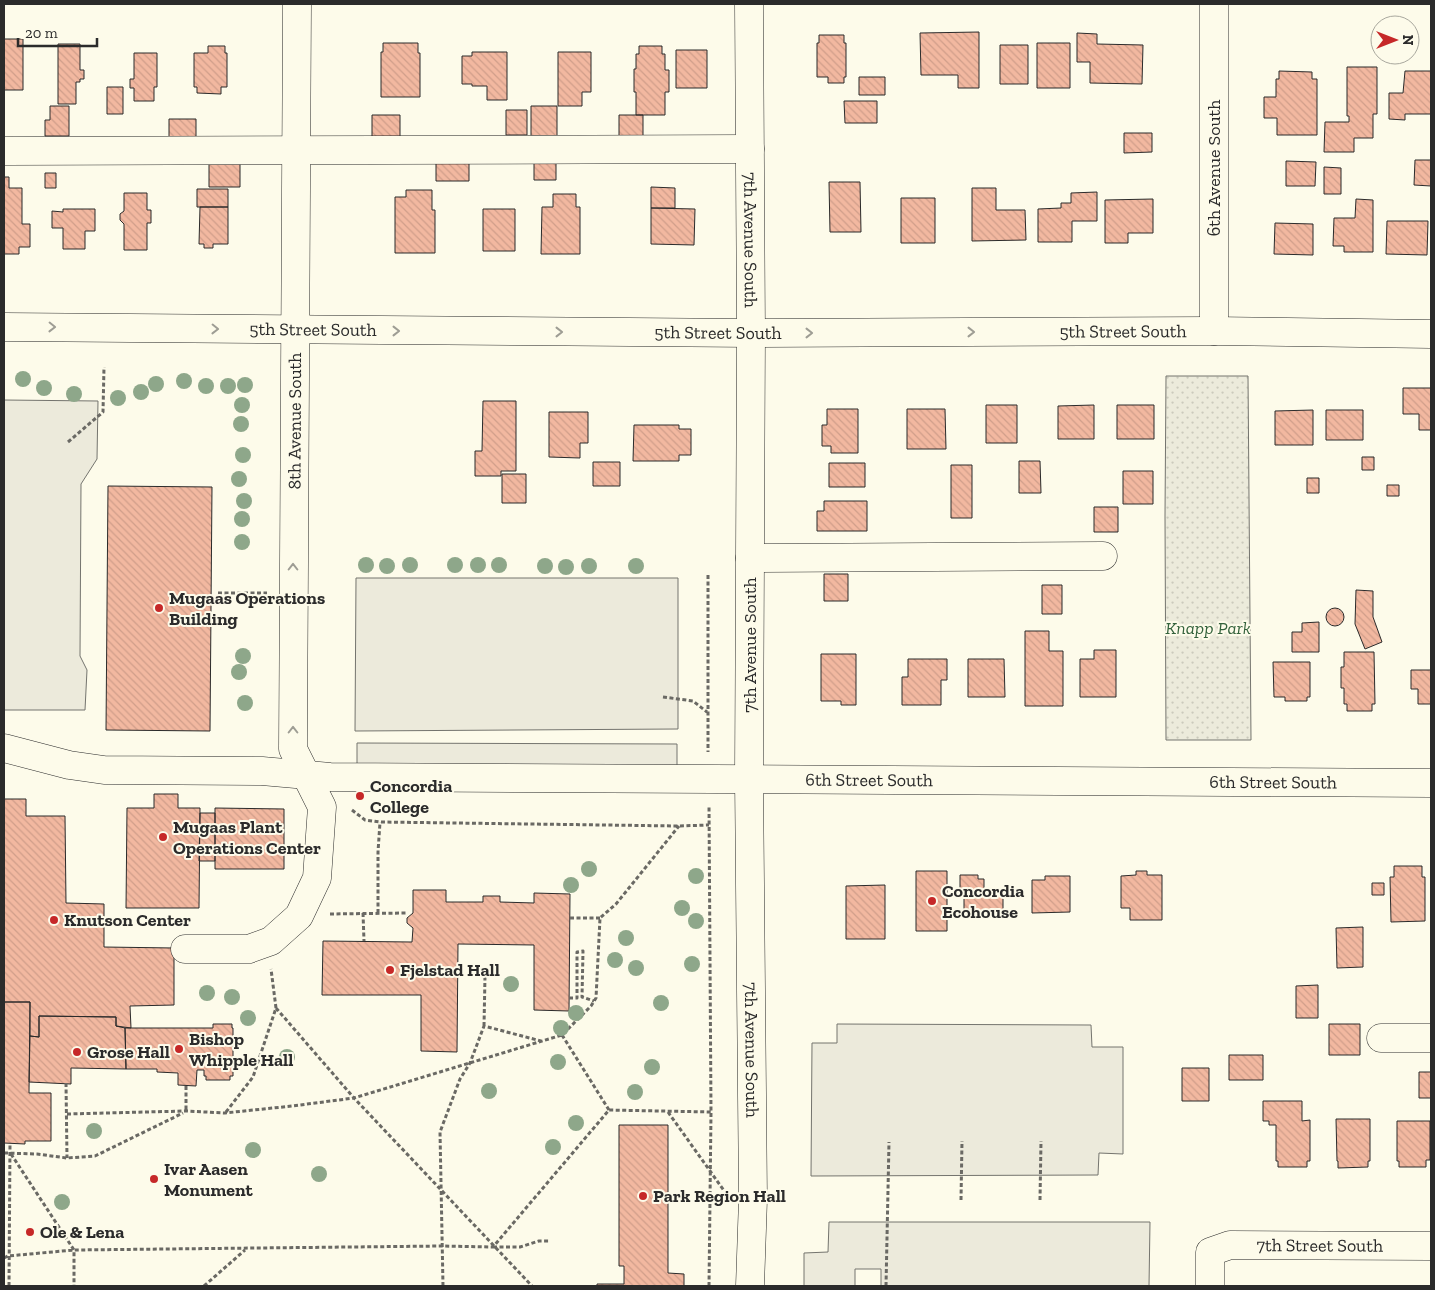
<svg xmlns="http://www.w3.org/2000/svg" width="1435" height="1290" viewBox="0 0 1435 1290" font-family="'Zilla Slab',serif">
  <defs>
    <pattern id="grass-dots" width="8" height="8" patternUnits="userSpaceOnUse" patternTransform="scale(1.25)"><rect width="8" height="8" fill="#ecebdb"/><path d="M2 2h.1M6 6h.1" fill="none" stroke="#cbcabc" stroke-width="1.8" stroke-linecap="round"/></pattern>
    <pattern id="building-back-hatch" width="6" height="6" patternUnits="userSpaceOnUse" patternTransform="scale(1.25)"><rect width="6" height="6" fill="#f2b8a0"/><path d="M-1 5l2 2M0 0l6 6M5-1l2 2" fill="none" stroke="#d09e8a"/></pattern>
  </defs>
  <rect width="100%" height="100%" fill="#fdfbea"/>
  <path fill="url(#grass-dots)" stroke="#74746e" d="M1166,376h82l3,364h-85l-1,-224z"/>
  <path fill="#eceadb" stroke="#74746e" d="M4,400l94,1 -1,58 -16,25 -1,172 7,14 -2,40h-81z
    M356,578h322v151l-323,2z
    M357,743l320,1v25l-320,-1z
    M837,1024l254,1 1,22h31v107l-24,-1 -1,22 -287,1 1,-133h25z
    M829,1222h321l-1,64h-268v-17h-26v17h-51v-33l24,-1z"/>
  <path fill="url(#building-back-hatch)" stroke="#2b2b2b" d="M979,32v56h-21v-13h-37l-1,-42z
    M1077,33l20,1v10l46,1 -1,39 -52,-1v-21h-13z
    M819,35h25v8h2v34h-2v6h-16v-6h-11v-34h2z
    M4,39h19v51h-19z
    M383,43h35v10h2v44h-39v-45h2z
    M1037,43h33v45h-33z
    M58,44h22v26h4v9h-4v3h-4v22h-18z
    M1000,45h28v39h-28z
    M208,46h17v7h2v34h-6v7l-24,-1v-6h-3v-34h14z
    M639,46h23v8h3v16h4v22h-4v23h-29v-23h-2v-23h2v-15h3z
    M676,50h31v38h-31z
    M472,52h35v48h-20v-14h-15v-2h-10v-28h10z
    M558,52h33v40h-9v14h-24z
    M134,53h23v34h-3v14h-20v-13h-4v-9h4z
    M1347,67h30v47h-4v24h-19v14h-30l1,-30h24v-6h-2z
    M1279,71l33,1v7h5v56h-40v-17h-13v-21h12v-18h3z
    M1405,71h26v43h-26v6l-16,-1v-26h14z
    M859,77h26v18h-26z
    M107,87h16v27h-16z
    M844,101h33v22h-32z
    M50,106h19v30h-24v-16h5z
    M531,106h26v30h-26z
    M506,110h21v25h-21z
    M372,115h28v26h-28z
    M619,115h24v26h-24z
    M169,119h27v18h-27z
    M1124,133h28v19l-28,1z
    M534,156h22v24h-22z
    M209,158h31v29h-31z
    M436,158h33v23h-33z
    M1415,160h16v26l-17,-1z
    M1286,161l30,1 -1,24h-29z
    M1324,167l17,1v26h-17z
    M45,173h11v15h-11z
    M4,177h5v11h13v36h8v23h-11v7h-15z
    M829,182h31l1,50h-31z
    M651,187l24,1v20h-24z
    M972,188h24v22h29l1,30 -54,1z
    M197,189h31v18h-31z
    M406,190h26v20h3v43h-40v-56h11z
    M1097,192v29h-25v21h-34v-33l23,-1v-5h10v-10z
    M124,193h23v17h4v13h-4v27h-23v-26l-4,-4v-6l4,-3z
    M553,194h23v13h4v47h-39l1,-47h11z
    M901,198h34v45h-34z
    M1153,199v34h-25v10h-23v-43z
    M1356,199l17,1v52h-29v-6h-11l1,-28h21z
    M200,207h28v37h-15v4h-9v-4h-5z
    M651,208l44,1 -1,36 -43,-1z
    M63,209h32v22h-10v18h-22v-21h-11v-17l11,1z
    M483,209h32v42h-32z
    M1387,221h41l-1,34 -41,-1z
    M1275,223l38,1v31l-39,-1z
    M1403,388h28v42h-12v-16h-16z
    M483,401h33v70h-15v5h-26v-25h7z
    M986,405h31v38h-31z
    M1094,405v34h-36v-33z
    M1117,405h37v34h-37z
    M827,409h31v44h-27v-7h-9v-21h5z
    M907,409h38l1,40h-39z
    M1313,410v35h-38v-34z
    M1326,410h37v30h-37z
    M549,412h39v31h-8v15l-31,-1z
    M634,425h45v4h12v26h-12v6h-46z
    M1362,457h12v13h-12z
    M1019,461h21l1,32h-22z
    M593,462h27v24h-27z
    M829,463h36v24h-36z
    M951,465h21v53h-21z
    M1123,471h30v33h-30z
    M502,474h24v29h-24z
    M1307,478h12v15h-12z
    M1387,485h12v11h-12z
    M108,486l104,1 -2,244 -104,-1z
    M824,501h43v30h-50v-20h7z
    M1094,507h24v25h-24z
    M824,574h24v27h-24z
    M1042,585h20v29h-20z
    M1356,590l17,1v26l9,25 -17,7 -10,-25z
    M1326 617a9 9 0 1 1 18 0a9 9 0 1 1-18 0Z
    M1319,622v30h-27v-20h10v-9z
    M1025,631h24v20h14v55h-38z
    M1094,650h22v47h-36v-38h14z
    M1344,652h30l1,52h-3v7h-25v-7h-3v-16h-3v-21h3z
    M821,654h35v51h-15v-4h-20z
    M908,659h39v21h-6v25h-39v-28h6z
    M968,659h36l1,38h-37z
    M1273,662h37v35h-3v4h-22v-4h-11z
    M1411,670h20v34h-13v-15h-7z
    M154,794h24v14h22l-1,100h-73l1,-100h27z
    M4,799h22v17h39l1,87 38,1v43l70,1v57l-44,1 1,22 -15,-2v-9l-77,-1v21l-9,-1v-34h-26z
    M215,808l69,1v60h-69z
    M200,813h15v48h-16z
    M1394,866h28v11h3v44l-34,1 -1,-45h4z
    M916,871h31v60h-31z
    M1136,871h11v4h15v45h-32v-12h-9v-32l15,-1z
    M960,875h18v4h6v10h19v28h-39v-28h-4z
    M1045,876h25v36l-38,1v-33h13z
    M1372,883h12v12h-12z
    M885,885v54h-39v-53z
    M413,890h33v12h37v-6h17v6l34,1v-10l36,1 -1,117 -35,-1v-65l-76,-1 -1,108 -36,-1v-56h-99l1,-54 89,1 1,-14 -6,-5v-5l6,-5z
    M1363,927v40l-26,1 -1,-40z
    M1318,985v33h-22v-32z
    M4,1002h26l-1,91h22v48h-26v3l-21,-1z
    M39,1016l77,1v9l9,2 1,41 -55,-1v16l-42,-2 1,-46 9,1z
    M213,1024h19v4h1v48h-3v4h-24v-4h-2v-6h-7l-1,16 -18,-1v-12l-21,-1v-3h-31l-1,-41h88z
    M1329,1024h31v31h-31z
    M1229,1055h34v25h-34z
    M1182,1068h27v33h-27z
    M1419,1072h12v26h-12z
    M1263,1101h39v20l8,-1v41h-3v6h-29v-6h-2v-36h-7v-4h-6z
    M1336,1119h34v42h-2v6l-30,1v-7h-1z
    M1397,1121h33v39h-4v7h-27v-6h-2z
    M619,1125h49v148l16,1v12h-87v-2h27v-18h-5z"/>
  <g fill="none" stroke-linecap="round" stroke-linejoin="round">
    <defs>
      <g id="minor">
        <path id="s1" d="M749,4l2,329 -2,446 4,420 -3,87"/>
        <path d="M1214,4v327"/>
        <path d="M4,151l746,-2"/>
        <path id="s2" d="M4,327l747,6 463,-2 217,3"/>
        <path d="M750,558l353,-2"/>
        <path id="s3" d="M4,748l65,17 35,5 158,1 68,6 1101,6"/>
        <path id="s4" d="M185,949h64l22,-8 28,-25 18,-38 5,-71 -29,-58 4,-745"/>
        <path d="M1381,1038h50"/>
        <path id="s5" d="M1210,1286v-34l20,-7 201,1"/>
      </g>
    </defs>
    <use href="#minor" stroke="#2b2b2b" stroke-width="29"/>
    <path stroke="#6a6964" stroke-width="3" stroke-dasharray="4 2.5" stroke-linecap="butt" d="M68,442l35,-30 1,-45
      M708,575v177
      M218,593h49
      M663,697l30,4 14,11
      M352,810l13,10 15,2 299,4 30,-1
      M363,913l1,28
      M378,913v-61l2,-30
      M330,914l77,-1
      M570,918h30
      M569,998h8v-46l6,-1 -1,46 12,4
      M276,1008l78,90 178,188
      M484,1026l1,-50
      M562,1035l47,75
      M66,1083l1,75
      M186,1086v25
      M226,1112l27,-35 23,-69 -5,-39
      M668,1112l57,80
      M67,1114l119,-3 39,2 67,-7 62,-8 208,-63 29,-29 5,-8 4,-80 16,-14 63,-78
      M4,1153l33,1 30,4 28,-2 88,-43
      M11,1154l63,96v36
      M961,1200l1,-59
      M1040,1200l1,-59
      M493,1247h27l19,-6h11
      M4,1258l4,-2 66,-6 368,-4 51,1 116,-137 102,2
      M9,1286l1,-142
      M204,1286l41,-36
      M443,1286l-3,-154 20,-53 10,-16 14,-37 57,15
      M709,1286l2,-174 -2,-307
      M886,1286l3,-144"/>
    <use href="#minor" stroke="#fdfbea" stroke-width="28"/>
  </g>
  <g fill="#8ea78a">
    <circle cx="23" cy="379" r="8"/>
    <circle cx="184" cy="381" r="8"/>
    <circle cx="156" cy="384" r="8"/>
    <circle cx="245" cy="385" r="8"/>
    <circle cx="206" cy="386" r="8"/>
    <circle cx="228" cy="386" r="8"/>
    <circle cx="44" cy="388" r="8"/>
    <circle cx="141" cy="392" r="8"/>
    <circle cx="74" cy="394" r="8"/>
    <circle cx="118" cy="398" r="8"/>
    <circle cx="242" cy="405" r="8"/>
    <circle cx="241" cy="424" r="8"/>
    <circle cx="243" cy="455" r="8"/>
    <circle cx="239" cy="479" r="8"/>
    <circle cx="244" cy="501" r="8"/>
    <circle cx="242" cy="519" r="8"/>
    <circle cx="242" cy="542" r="8"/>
    <circle cx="366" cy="565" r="8"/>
    <circle cx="410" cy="565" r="8"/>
    <circle cx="455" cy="565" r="8"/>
    <circle cx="478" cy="565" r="8"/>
    <circle cx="499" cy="565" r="8"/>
    <circle cx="387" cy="566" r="8"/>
    <circle cx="545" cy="566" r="8"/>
    <circle cx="589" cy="566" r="8"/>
    <circle cx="636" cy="566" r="8"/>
    <circle cx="566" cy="567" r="8"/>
    <circle cx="243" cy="656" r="8"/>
    <circle cx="239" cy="672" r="8"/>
    <circle cx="245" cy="703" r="8"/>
    <circle cx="589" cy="869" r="8"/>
    <circle cx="696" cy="876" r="8"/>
    <circle cx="571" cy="885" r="8"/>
    <circle cx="682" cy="908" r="8"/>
    <circle cx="696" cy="921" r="8"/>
    <circle cx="626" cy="938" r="8"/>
    <circle cx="615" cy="960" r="8"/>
    <circle cx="692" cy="964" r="8"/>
    <circle cx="636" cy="968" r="8"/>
    <circle cx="511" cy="984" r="8"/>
    <circle cx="207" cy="993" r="8"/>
    <circle cx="232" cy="997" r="8"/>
    <circle cx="661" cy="1003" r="8"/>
    <circle cx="576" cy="1013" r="8"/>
    <circle cx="248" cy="1018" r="8"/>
    <circle cx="561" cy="1028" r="8"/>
    <circle cx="287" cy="1057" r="8"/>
    <circle cx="558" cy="1062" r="8"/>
    <circle cx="652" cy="1067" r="8"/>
    <circle cx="489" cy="1091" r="8"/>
    <circle cx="635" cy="1092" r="8"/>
    <circle cx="576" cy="1123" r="8"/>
    <circle cx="94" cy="1131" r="8"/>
    <circle cx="553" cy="1147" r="8"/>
    <circle cx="253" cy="1150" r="8"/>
    <circle cx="319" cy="1174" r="8"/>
    <circle cx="62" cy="1202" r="8"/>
  </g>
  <defs><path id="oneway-chevron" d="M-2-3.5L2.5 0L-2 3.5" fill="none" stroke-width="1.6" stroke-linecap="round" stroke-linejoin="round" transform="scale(1.25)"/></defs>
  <g stroke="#9e9d94">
    <use href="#oneway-chevron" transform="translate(52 327) rotate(1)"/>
    <use href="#oneway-chevron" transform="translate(215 329) rotate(1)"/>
    <use href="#oneway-chevron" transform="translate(396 331)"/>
    <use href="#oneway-chevron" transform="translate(559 332)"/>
    <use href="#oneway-chevron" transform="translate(971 332)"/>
    <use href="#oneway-chevron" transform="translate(809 333)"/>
    <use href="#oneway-chevron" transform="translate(293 567) rotate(-90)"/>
    <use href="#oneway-chevron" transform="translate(293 730) rotate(-90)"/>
  </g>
  <g fill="#c62828" stroke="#fdfbea" stroke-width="2">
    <circle cx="159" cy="608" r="5"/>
    <circle cx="360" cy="796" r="5"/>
    <circle cx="163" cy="837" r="5"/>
    <circle cx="932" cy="901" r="5"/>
    <circle cx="54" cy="920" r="5"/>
    <circle cx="390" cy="970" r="5"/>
    <circle cx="179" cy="1049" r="5"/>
    <circle cx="77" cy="1052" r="5"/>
    <circle cx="154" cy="1179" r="5"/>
    <circle cx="643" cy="1196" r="5"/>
    <circle cx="30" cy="1232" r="5"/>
  </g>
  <g text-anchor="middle" stroke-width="4" stroke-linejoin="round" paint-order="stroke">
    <g font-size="18" fill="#2b2b2b" stroke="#fdfbea">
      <text transform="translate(1214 168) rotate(-90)" y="6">6th Avenue South</text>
      <text dy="6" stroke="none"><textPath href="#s1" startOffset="236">7th Avenue South</textPath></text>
      <text dy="6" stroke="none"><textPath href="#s2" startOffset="309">5th Street South</textPath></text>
      <text dy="6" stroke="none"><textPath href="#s2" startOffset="714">5th Street South</textPath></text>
      <text dy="6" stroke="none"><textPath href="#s2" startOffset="1119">5th Street South</textPath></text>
      <text dy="6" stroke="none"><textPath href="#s4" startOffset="631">8th Avenue South</textPath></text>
      <text transform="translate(750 645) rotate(-90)" y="6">7th Avenue South</text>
      <text dy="6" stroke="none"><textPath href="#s3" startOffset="868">6th Street South</textPath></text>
      <text dy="6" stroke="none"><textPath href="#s3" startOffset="1272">6th Street South</textPath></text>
      <text dy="6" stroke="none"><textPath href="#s1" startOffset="1046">7th Avenue South</textPath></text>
      <text dy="6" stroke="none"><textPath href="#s5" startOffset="145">7th Street South</textPath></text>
    </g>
    <g font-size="18" font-weight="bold" fill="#2b2b2b" stroke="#fdfbea" text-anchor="start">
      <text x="169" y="604">Mugaas Operations<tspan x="169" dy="21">Building</tspan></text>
      <text x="370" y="792">Concordia<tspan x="370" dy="21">College</tspan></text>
      <text x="173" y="833">Mugaas Plant<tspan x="173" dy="21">Operations Center</tspan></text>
      <text x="942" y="897">Concordia<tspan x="942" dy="21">Ecohouse</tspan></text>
      <text x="64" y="926">Knutson Center</text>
      <text x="400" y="976">Fjelstad Hall</text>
      <text x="189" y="1045">Bishop<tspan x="189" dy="21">Whipple Hall</tspan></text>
      <text x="87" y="1058">Grose Hall</text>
      <text x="164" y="1175">Ivar Aasen<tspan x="164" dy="21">Monument</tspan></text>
      <text x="653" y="1202">Park Region Hall</text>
      <text x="40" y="1238">Ole &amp; Lena</text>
    </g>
    <g font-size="18" font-style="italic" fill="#34623c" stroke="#fdfbea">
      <text x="1208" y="634">Knapp Park</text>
    </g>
  </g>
  <rect width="1435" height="1290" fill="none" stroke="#2b2b2b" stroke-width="10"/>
  <g transform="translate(1395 40) rotate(90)"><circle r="24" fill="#fdfbea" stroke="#a9a89e"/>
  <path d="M0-4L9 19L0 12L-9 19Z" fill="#c62828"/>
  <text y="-8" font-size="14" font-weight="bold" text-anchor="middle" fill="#2b2b2b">N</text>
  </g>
  <path d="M18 38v8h79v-8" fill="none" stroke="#2b2b2b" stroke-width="2.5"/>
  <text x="25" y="38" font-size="15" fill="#2b2b2b" stroke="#fdfbea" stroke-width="4" paint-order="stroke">20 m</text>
</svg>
